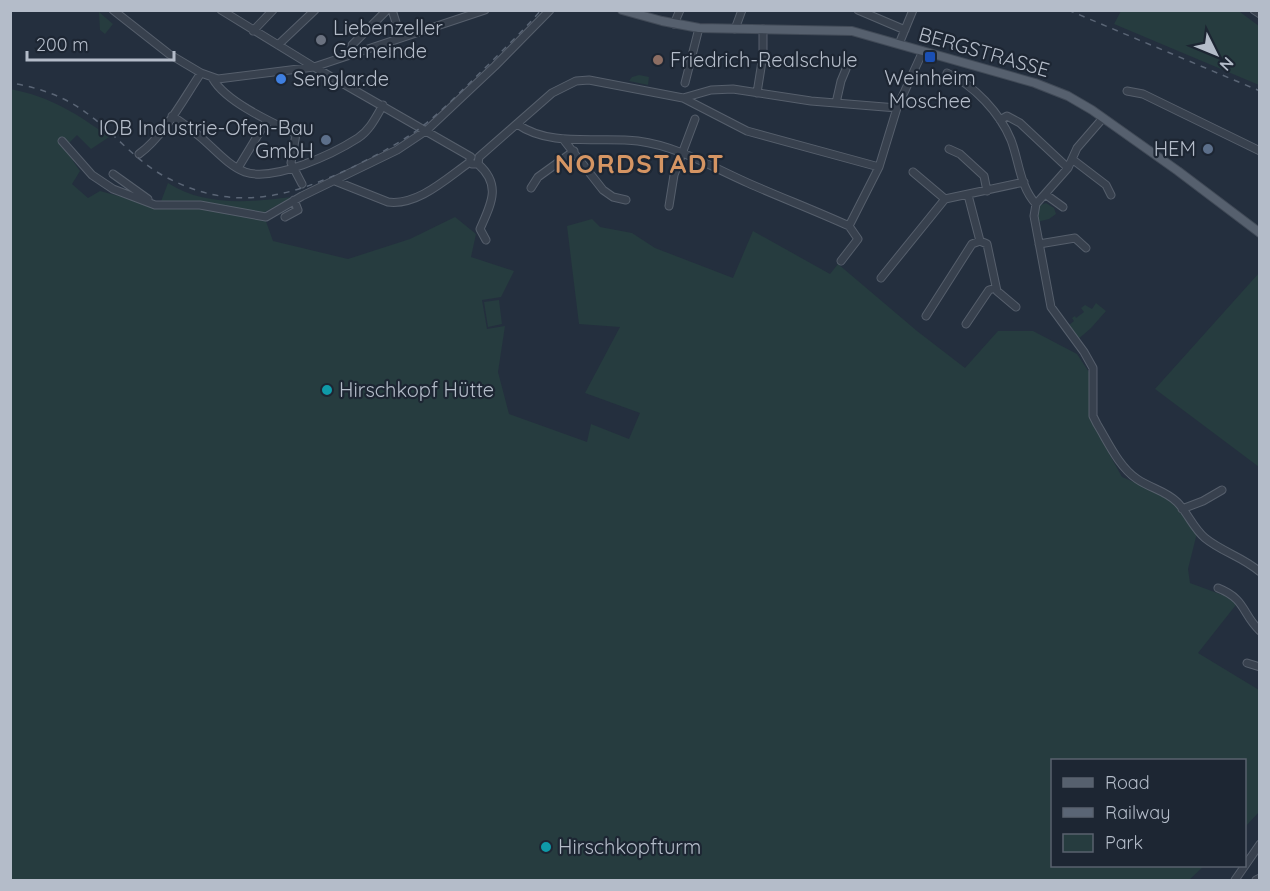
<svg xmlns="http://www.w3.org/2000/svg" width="1270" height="891" viewBox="0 0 1270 891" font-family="Quicksand,sans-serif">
  <rect width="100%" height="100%" fill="#242f3e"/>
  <path fill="#263c3f" d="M1121,11h120l-1,1 19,14v59l-145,-61z
    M99,12l14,12 -8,10 -5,-4z
    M639,75l10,2 -1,8 -19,-4 3,-4z
    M10,89c39,7 68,25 99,48l-18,12 -14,-14 -13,13 16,23 -8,13 16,14 12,-7 33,9 27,4 8,-21c37,24 83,19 124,14l-29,16 10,28 75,18 62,-20 45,-22 21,17 -5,23 43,14 -13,26 -19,3 5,29 18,-3 -7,46 11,42 78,28 4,-18 38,15 11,-26 -55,-20 35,-66 -41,-3 -12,-98 25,-7 8,8 32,6 23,15 78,30 20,-47 77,43 8,-10 79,67 48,37 33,-37h35l44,23 12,18 1,47 32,58 45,19 14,15 16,22 -9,36 2,14 49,18 -41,52 61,37v122l-14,15 -1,-67h-192v106h152l-15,14h-1178z
    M1046,203l8,5 2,6 -7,5 -12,3 1,-16z
    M1259,273v194l-104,-78z
    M499,300l3,24 -14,3 -4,-25z
    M1096,303l10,8 -15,17 -15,13 -8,-15 6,-5 -2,-3 3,-2 1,2 8,-6 -3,-4 4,-3 7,4z"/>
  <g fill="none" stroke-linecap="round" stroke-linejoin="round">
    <defs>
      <path id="minor" d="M113,10l56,44 32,19 17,6 96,-12 171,-57
        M221,10l93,57 157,90
        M392,10l9,28
        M858,10l47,20
        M1254,10l6,4
        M674,24l6,-14
        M735,29l7,-19
        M253,31l20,-21
        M899,44l14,-34
        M278,45l37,-35
        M352,54v-9l35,-35
        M947,73c27,12 53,40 64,67 8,21 9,47 25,64l-2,12 17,91 33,45 9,16v48l4,8c11,18 22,43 40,55 13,9 29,12 40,23 11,11 16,26 28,36 17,14 38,19 55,34
        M213,79c13,23 60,44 83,55l-5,29 11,21
        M685,83l14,-55
        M1127,91l16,3 117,57
        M757,93l6,-38v-26
        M683,98l64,33 132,36
        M836,103l5,-22 5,-12
        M172,116c9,6 18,12 26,19 15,12 29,30 47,37 29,10 88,-18 113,-34 12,-8 18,-21 25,-33
        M1000,120l7,-4 13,7 48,45
        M517,124c34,24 82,12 121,17 39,5 74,26 110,42 34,15 68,28 101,43l9,13 -17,22
        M563,139l40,51 10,7 13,3
        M62,141l30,34 21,14 42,16h45l66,12 36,-21 95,-46 30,-20 68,-64 55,-56
        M949,149l11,5 24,22 3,15
        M139,154c25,-18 45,-56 62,-81
        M1072,159l34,26 5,10
        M470,162l2,2h6l1,-7 73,-64 24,-12 13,-1 94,18 28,-8 22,-1 78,12 86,7
        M478,164c24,21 13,40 2,65l6,11
        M238,168l29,-48
        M913,172l32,27
        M113,174l35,25
        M335,181l53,21c30,4 59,-24 82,-40v-3
        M531,188l7,-11 36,-26
        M1045,194l18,13
        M968,195l12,46 7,3 10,47 19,16
        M1036,204l32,-36 9,-20 26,-30
        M669,206l5,-31 21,-56
        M285,217l13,-7 -4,-10
        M849,226l30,-59 18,-59 26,-57
        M1039,244l36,-6 11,10
        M881,278l64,-79 79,-17
        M926,316l46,-72 8,-3
        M966,324l23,-34 7,-2
        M1182,509l21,-8 19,-11
        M1218,588c28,11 24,26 42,43
        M1247,663l13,4
        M1235,880l25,-36
        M1256,880l4,-2"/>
      <path id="major" d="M622,10l40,11 37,7 153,3 183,52 33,13 24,14 86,61 82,62"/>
    </defs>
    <use href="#minor" stroke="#565f6c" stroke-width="9"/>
    <use href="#major" stroke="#414a57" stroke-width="10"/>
    <use href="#minor" stroke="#38414e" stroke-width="7"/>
    <use href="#major" stroke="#56606e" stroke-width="8"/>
    <path stroke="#5a6575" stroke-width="1.5" stroke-dasharray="6 6" stroke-linecap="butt" d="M1068,10l192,81
      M17,84c26,5 50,14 71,30 26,19 46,45 74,61 69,38 124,24 191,-8 23,-12 46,-23 67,-39 24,-18 45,-41 67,-62 18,-18 37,-36 54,-56"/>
  </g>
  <circle fill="#6b7280" stroke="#1d2633" stroke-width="2" cx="321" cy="40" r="6"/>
  <rect fill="#1a4fb4" stroke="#1d2633" stroke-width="2" x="924" y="51" width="12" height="12" rx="3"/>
  <circle fill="#8d6e63" stroke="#1d2633" stroke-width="2" cx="658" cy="60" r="6"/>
  <circle fill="#3f7fe0" stroke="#1d2633" stroke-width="2" cx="281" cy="79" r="6"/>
  <g fill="#5c6f8a" stroke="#1d2633" stroke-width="2">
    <circle cx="326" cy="140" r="6"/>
    <circle cx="1208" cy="149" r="6"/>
  </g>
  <g fill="#0f9aa8" stroke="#1d2633" stroke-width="2">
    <circle cx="327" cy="390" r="6"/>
    <circle cx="546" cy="847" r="6"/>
  </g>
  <g text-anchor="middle" stroke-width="4.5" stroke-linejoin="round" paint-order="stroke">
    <g font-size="20" fill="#b4bcc9" stroke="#1d2633" text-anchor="start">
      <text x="333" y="35">Liebenzeller<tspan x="333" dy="23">Gemeinde</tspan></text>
      <text x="670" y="67">Friedrich-Realschule</text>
      <text x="930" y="85" text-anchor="middle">Weinheim<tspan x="930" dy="23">Moschee</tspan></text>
      <text x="293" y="86">Senglar.de</text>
      <text x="314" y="135" text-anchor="end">IOB Industrie-Ofen-Bau<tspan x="314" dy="23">GmbH</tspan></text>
      <text x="1196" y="156" text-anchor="end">HEM</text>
      <text x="339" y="397">Hirschkopf Hütte</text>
      <text x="558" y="854">Hirschkopfturm</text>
    </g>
    <g font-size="20" fill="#b4bcc9" stroke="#1d2633">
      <text transform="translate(984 52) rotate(16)" y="7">BERGSTRASSE</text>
    </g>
    <g font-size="26" font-weight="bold" letter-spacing="1.5" fill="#d59563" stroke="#1d2633">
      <text x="640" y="173">NORDSTADT</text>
    </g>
  </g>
  <rect width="1270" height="891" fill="none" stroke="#b4bcc9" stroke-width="24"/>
  <rect x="1051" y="759" width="195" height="108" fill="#1d2633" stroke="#59626f" stroke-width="1.5"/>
  <rect x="1063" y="778" width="30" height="9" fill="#56606e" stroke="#59626f" stroke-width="1.5"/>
  <text x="1105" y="789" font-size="18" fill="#b4bcc9">Road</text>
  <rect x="1063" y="808" width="30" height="9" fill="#5a6575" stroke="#59626f" stroke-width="1.5"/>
  <text x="1105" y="819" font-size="18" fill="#b4bcc9">Railway</text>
  <rect x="1063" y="834" width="30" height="18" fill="#263c3f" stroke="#59626f" stroke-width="1.5"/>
  <text x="1105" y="849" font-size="18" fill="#b4bcc9">Park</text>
  <g transform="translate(1216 54) rotate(133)" stroke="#1d2633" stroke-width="4.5" paint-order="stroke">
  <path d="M0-4.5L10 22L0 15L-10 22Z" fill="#b4bcc9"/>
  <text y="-9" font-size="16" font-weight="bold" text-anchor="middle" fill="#b4bcc9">N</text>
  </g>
  <path d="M27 51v9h147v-9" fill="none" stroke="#b4bcc9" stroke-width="3"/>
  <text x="36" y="51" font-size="18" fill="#b4bcc9" stroke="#1d2633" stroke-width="4.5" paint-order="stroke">200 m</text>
</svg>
